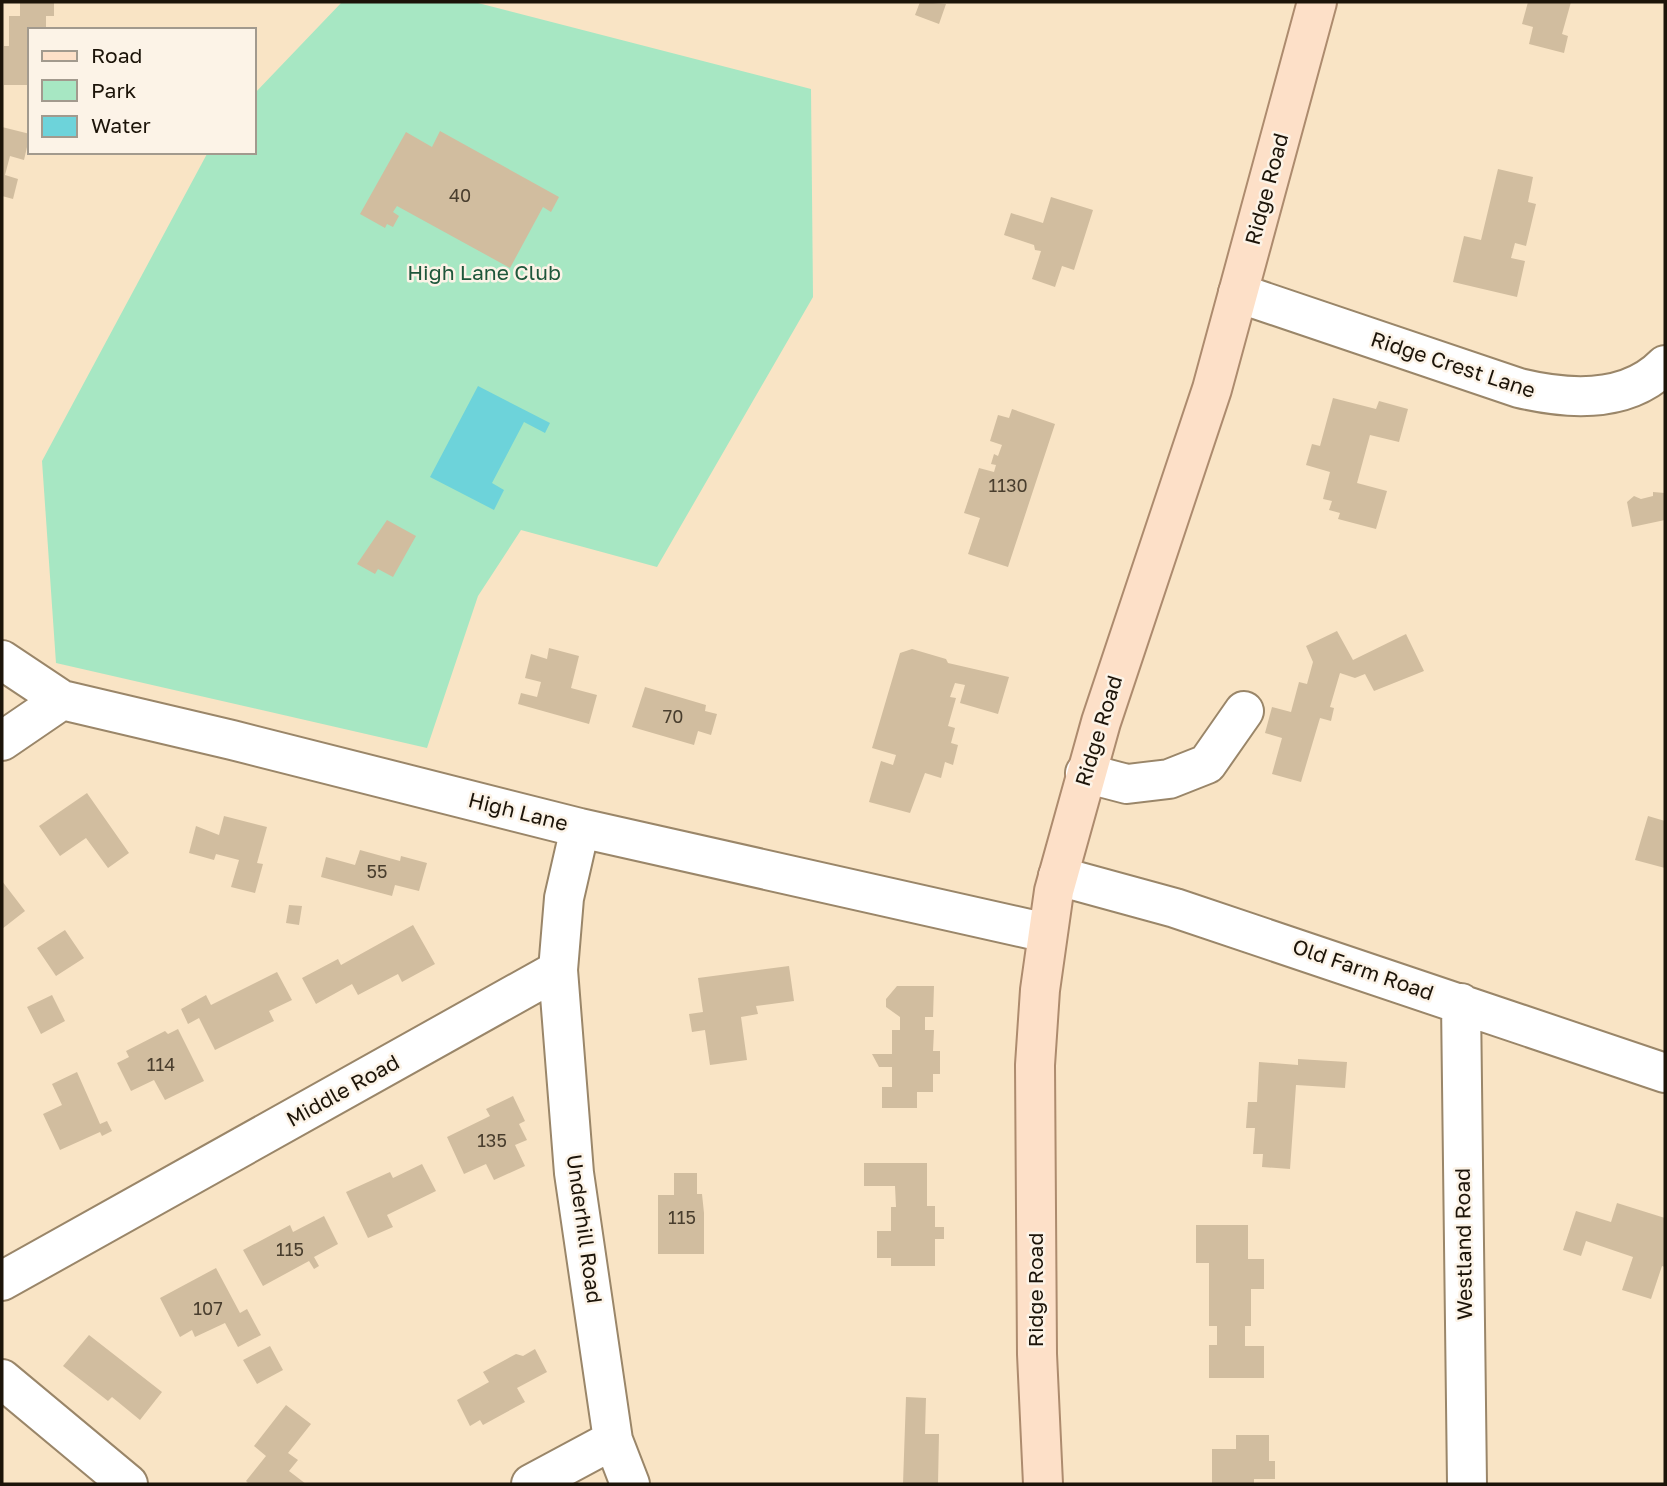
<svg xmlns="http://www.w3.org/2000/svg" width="1667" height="1486" viewBox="0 0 1667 1486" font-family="'Golos Text',sans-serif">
  <rect width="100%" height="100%" fill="#f9e4c5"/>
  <path fill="#a7e7c3" d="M342,2h132l337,87 2,208 -156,270 -136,-37 -43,66 -51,152 -371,-85 -14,-202 166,-309h46v-58z"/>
  <path fill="#6dd3da" d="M478,386l72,37 -5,10 -21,-11 -32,61 12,7 -10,20 -64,-33z"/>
  <path fill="#d1bd9f" d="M20,2h34v14h-8v14h-16v55h-26v-39h5v-30h11z
    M920,2l26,2 -7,20 -24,-9z
    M1528,2h43l-9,32 6,2 -4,17 -35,-9 4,-17 -11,-3z
    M2,127l28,7 -6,26 -14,-4 -5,19 13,4 -5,20 -11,-3z
    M440,131l119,66 -8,15 -8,-5 -33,61 -113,-62 -4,6 6,4 -6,11 -6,-3 -2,4 -25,-14 46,-82 26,15z
    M1498,169l35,8 -5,25 8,2 -10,42 -11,-3 -4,15 14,3 -8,36 -64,-15 11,-46 17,4z
    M1051,197l42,13 -19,60 -12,-4 -7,21 -23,-8 9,-28 -6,-1 -1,-5 -30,-10 7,-22 32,10z
    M1333,398l43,11 3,-8 29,8 -9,33 -29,-7 -13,48 30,8 -11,38 -38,-10 2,-6 -11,-3 3,-9 -9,-2 7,-27 -24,-7 6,-21 8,2z
    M1012,409l43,15 -47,143 -40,-13 12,-36 -16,-5 15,-45 15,4 2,-7 -5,-1 3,-10 4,2 4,-11 -12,-4 8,-26 11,3z
    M1653,492l12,1v27l-33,7 -5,-25 7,-6 7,3 12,-3z
    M387,520l29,16 -23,41 -15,-8 -3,5 -18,-10z
    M1337,631l16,29 53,-26 18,37 -50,20 -9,-17 -10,4 -15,-5 -10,34 4,1 -3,13 -11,-3 -19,64 -29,-8 10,-36 -17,-5 7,-26 19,5 8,-30 8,2 6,-22 -7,-16z
    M549,648l30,8 -8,32 26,7 -8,29 -71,-20 3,-11 16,4 4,-15 -16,-4 6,-24 16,5z
    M912,649l34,10 2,4 61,14 -11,37 -38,-11 5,-18 -10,-2 -5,14 6,1 -8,28 7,2 -4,15 7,2 -5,20 -8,-3 -4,16 -16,-5 -15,40 -41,-11 12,-41 12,4 3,-10 -24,-7 28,-95z
    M645,687l61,18 -1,6 12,3 -6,21 -13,-4 -4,14 -62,-18z
    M87,793l42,60 -21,15 -22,-30 -26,18 -21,-30z
    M224,816l43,11 -10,36 6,1 -8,29 -24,-6 8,-27 -23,-6 -2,6 -25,-7 7,-27 23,9z
    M1648,816l17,5v47l-30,-8z
    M360,850l40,11 1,-5 26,7 -8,28 -24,-6 -3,11 -71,-19 5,-20 29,8z
    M2,881l23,30 -23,18z
    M289,905l13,1 -3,19 -13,-2z
    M413,925l22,39 -33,18 -4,-8 -40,21 -6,-11 -36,20 -14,-26 36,-19 3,6z
    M65,930l19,28 -28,18 -19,-28z
    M789,966l5,35 -38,5 2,8 -17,3 6,43 -37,5 -5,-35 -13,2 -3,-18 14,-2 -5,-34z
    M277,972l15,28 -23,11 5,10 -59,29 -16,-32 -11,6 -7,-15 25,-14 5,10z
    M897,986h37l-1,31h-8v13h9l-1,21h7v23h-7v18h-16v16h-35v-21h10v-20h-13l-7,-13h20v-24h8v-13l-14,-10v-8z
    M52,995l13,26 -24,13 -14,-27z
    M178,1029l26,52 -39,19 -11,-20 -23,11 -14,-28 12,-6 -3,-6 39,-20 3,3z
    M1298,1059l49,3 -2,26 -49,-3 -6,84 -28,-2 1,-13h-10l2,-26h-9l2,-26h9l2,-40 39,3z
    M77,1072l23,52 7,-3 5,10 -10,5 -2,-4 -40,18 -17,-36 19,-9 -10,-21z
    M513,1096l12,25 -6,3 8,16 -12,5 10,21 -31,14 -8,-16 -22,10 -17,-37 43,-21 -4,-7z
    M864,1163h63v43h8v21h9v12h-9v27h-44v-8h-14v-27h14v-24h5l-1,-21h-31z
    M422,1164l14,27 -49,24 6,12 -25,11 -22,-46 44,-20 3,6z
    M674,1173h23v21h5l2,19v41h-46v-59h16z
    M1617,1203l48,15v49l-3,-1 -11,33 -29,-9 11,-33 -47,-16 -5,15 -18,-6 13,-39 35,11z
    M324,1216l14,28 -24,13 5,9 -5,3 -5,-8 -46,25 -20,-36 47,-25 3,7z
    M1196,1225h52v34h16v30h-13v37h-6v20h19v32h-55v-33h8v-19h-8v-63h-13z
    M216,1268l24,45 7,-4 14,26 -23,12 -13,-24 -30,14 -3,-7 -12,7 -20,-39z
    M89,1335l73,57 -22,28 -28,-23 -4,4 -45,-35z
    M270,1346l13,24 -26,14 -14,-24z
    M535,1349l12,23 -30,16 8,14 -42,23 -3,-5 -10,6 -13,-26 32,-18 -6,-10 33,-18 7,2z
    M906,1397l20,1 -1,36h14l-1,50h-35z
    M286,1405l25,19 -23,29 10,7 -9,11 17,13h-57l-3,-3 20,-25 -12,-10z
    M1236,1435h33v26h6v18h-21v5h-42v-35h24z"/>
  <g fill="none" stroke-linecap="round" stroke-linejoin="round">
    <defs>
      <path id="minor" d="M1238,293l281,95c50,12 108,16 146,-23
        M2,660l60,40 170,40 348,88 467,105
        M2,741l60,-41
        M1085,773l42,11 42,-5 38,-15 37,-53
        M1058,876l117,32 490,165
        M558,970l16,203 39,267 17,44
        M1461,1003l6,481
        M2,1281l556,-311 6,-72 16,-70
        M2,1379l126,105
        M531,1484l82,-44"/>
      <path id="major" d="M1043,1484l-6,-130 -2,-289 5,-75 14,-99 47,-169 111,-333 105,-387"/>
    </defs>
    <use href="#minor" stroke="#9a8669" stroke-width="42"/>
    <use href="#major" stroke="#ad8b6e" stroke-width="42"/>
    <use href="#minor" stroke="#fff" stroke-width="38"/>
    <use href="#major" stroke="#fde0c8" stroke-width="38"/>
  </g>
  <g text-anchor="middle" stroke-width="5" stroke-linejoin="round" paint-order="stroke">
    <g font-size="18" fill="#493e2e">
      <text x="460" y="202">40</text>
      <text x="1008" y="492">1130</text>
      <text x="673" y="723">70</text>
      <text x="377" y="878">55</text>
      <text x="161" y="1071">114</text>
      <text x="492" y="1147">135</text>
      <text x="682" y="1224">115</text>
      <text x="290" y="1256">115</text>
      <text x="208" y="1315">107</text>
    </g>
    <g font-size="21" fill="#1c1409" stroke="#fcf3e7">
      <text transform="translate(1267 189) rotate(-75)" y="7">Ridge Road</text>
      <text transform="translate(1453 365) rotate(18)" y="7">Ridge Crest Lane</text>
      <text transform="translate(1099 731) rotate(-73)" y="7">Ridge Road</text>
      <text transform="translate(518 812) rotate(14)" y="7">High Lane</text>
      <text transform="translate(1363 970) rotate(19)" y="7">Old Farm Road</text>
      <text transform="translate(343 1091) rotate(-29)" y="7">Middle Road</text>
      <text transform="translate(584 1229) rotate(82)" y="7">Underhill Road</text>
      <text transform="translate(1464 1244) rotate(-91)" y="7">Westland Road</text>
      <text transform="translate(1036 1290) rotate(-90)" y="7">Ridge Road</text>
    </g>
    <g font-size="21" fill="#1e573b" stroke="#fcf3e7">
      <text x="484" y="280">High Lane Club</text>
    </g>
  </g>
  <rect width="1667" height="1486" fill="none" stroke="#1c1409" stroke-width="7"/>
  <rect x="28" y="28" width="228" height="126" fill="#fcf3e7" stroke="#a29a8e" stroke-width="2"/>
  <rect x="42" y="51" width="35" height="10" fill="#fde0c8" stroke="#a29a8e" stroke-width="2"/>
  <text x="91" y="63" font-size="21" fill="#1c1409">Road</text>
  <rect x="42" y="80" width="35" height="21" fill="#a7e7c3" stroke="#a29a8e" stroke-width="2"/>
  <text x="91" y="98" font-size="21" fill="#1c1409">Park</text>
  <rect x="42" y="116" width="35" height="21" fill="#6dd3da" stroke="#a29a8e" stroke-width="2"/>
  <text x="91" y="133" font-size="21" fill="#1c1409">Water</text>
</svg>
